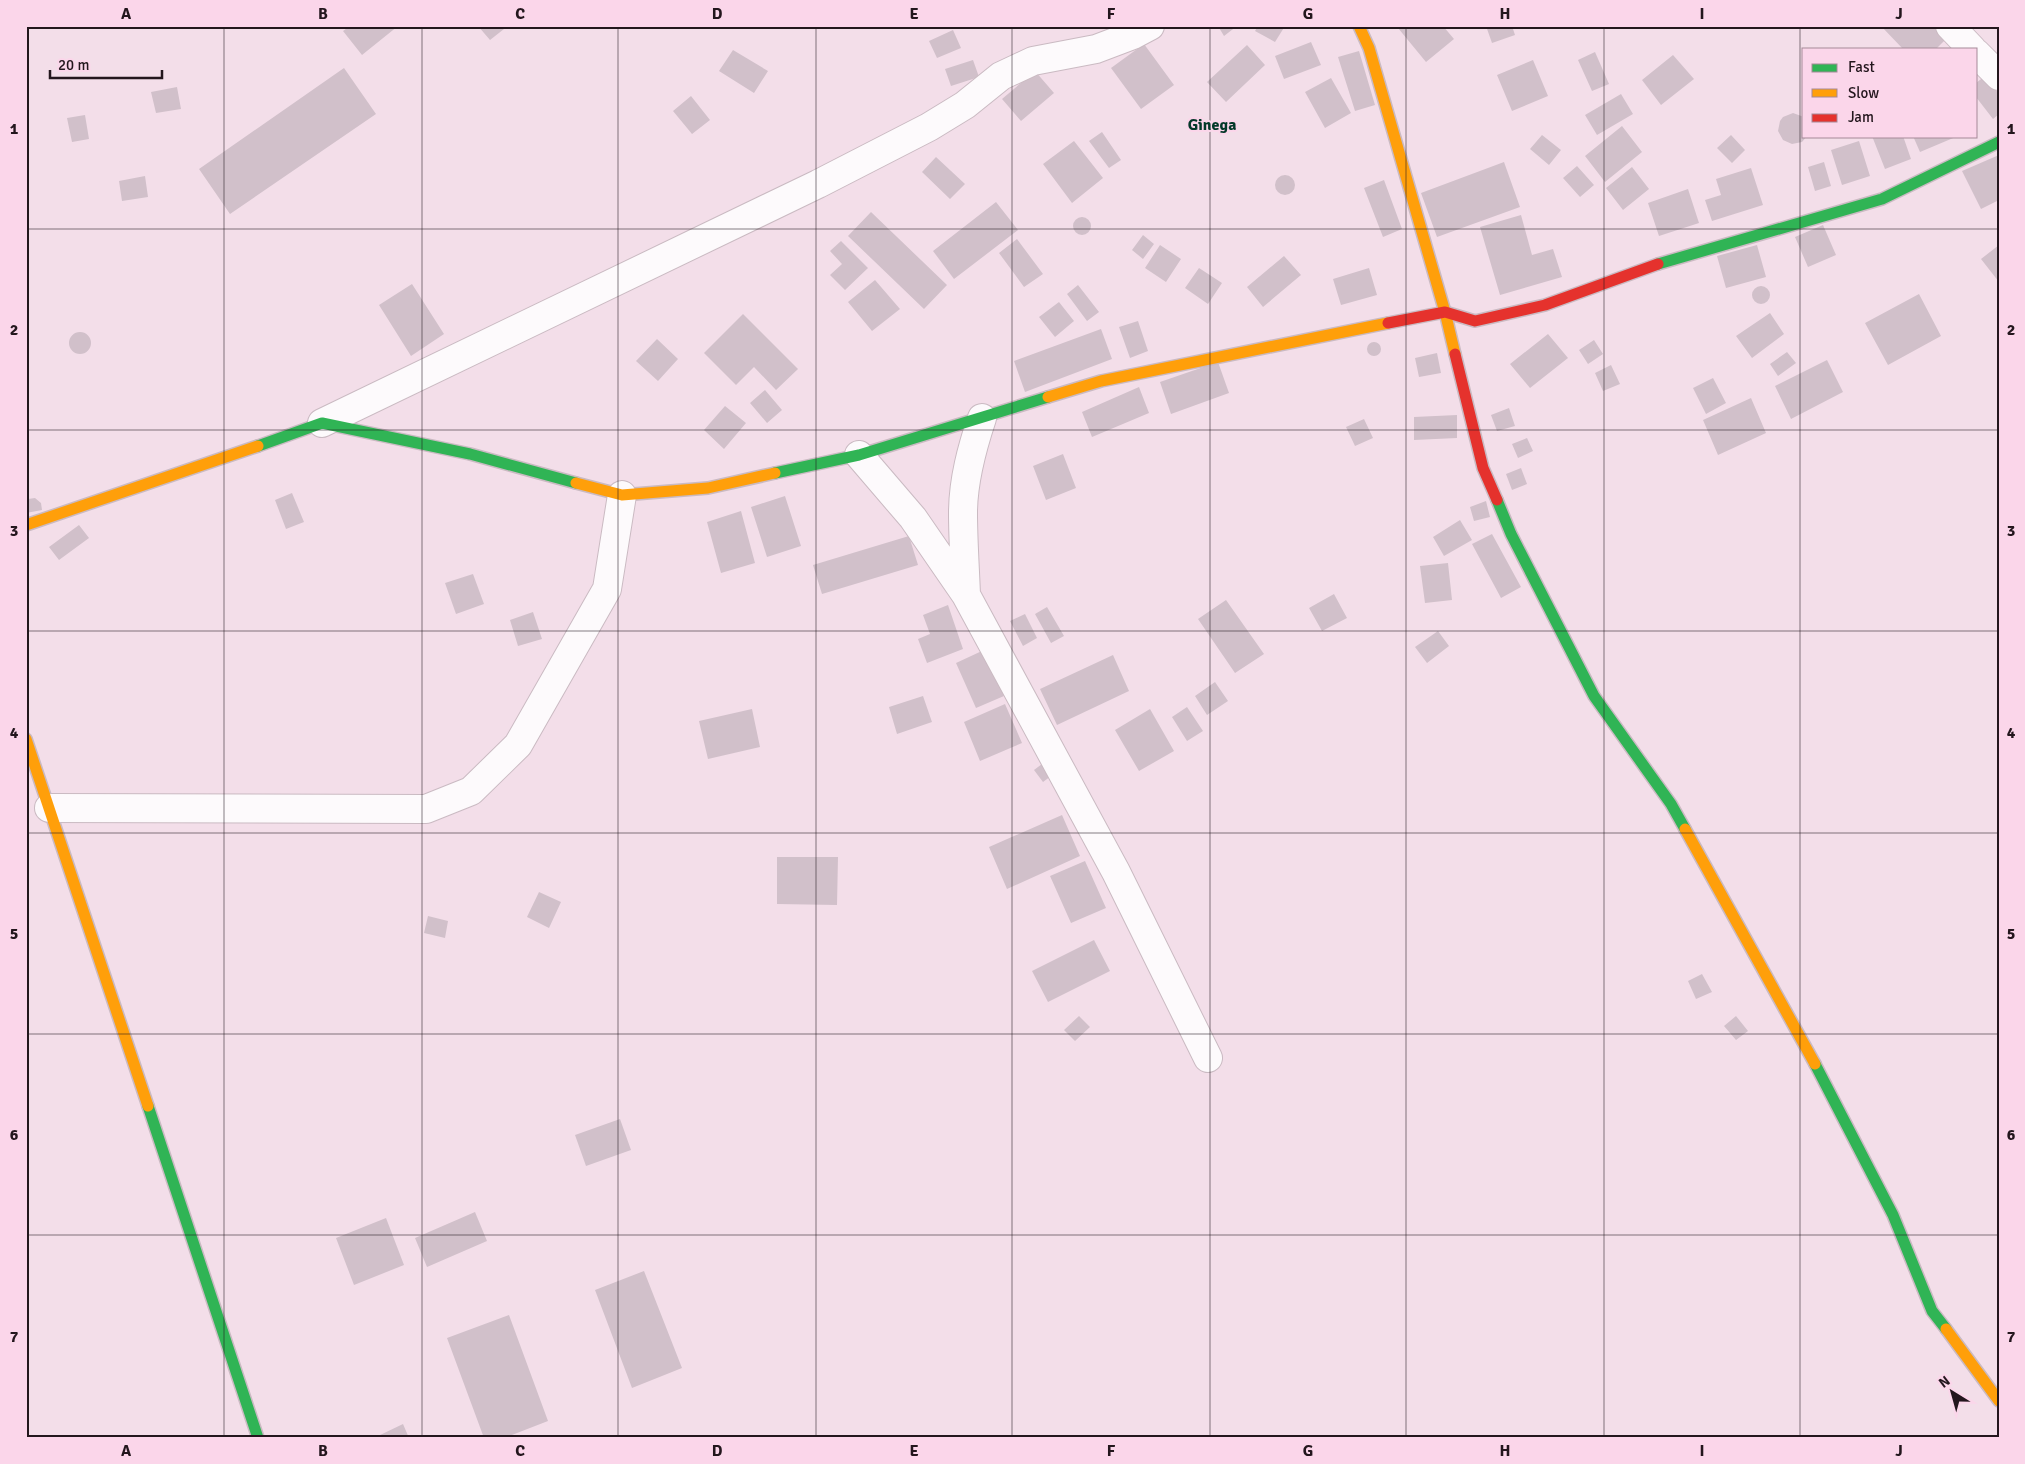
<svg xmlns="http://www.w3.org/2000/svg" width="2025" height="1464" viewBox="0 0 2025 1464" font-family="Signika,sans-serif">
  <rect width="100%" height="100%" fill="#f3dee9"/>
  <path fill="#d1c0ca" d="M350,26h48l-36,29 -19,-24z
    M478,26h23l3,3 -14,11z
    M1218,26h19l-13,10z
    M1258,26h27l-10,16 -20,-11z
    M1401,26h42l11,13 -28,23 -28,-34z
    M1486,26h26l3,9 -23,8z
    M1881,26h60l9,9 -14,14h-33z
    M953,30l8,18 -24,10 -8,-17z
    M1311,42l10,23 -37,14 -9,-23z
    M1144,44l30,41 -33,24 -30,-41z
    M1247,45l18,20 -39,37 -19,-20z
    M733,50l35,21 -14,22 -35,-22z
    M1359,51l16,54 -20,6 -17,-54z
    M1595,52l14,32 -17,7 -14,-31z
    M1673,55l21,24 -33,26 -19,-25z
    M973,60l6,17 -28,9 -6,-17z
    M1533,60l15,36 -36,15 -15,-36z
    M344,68l32,46 -146,100 -31,-45z
    M1035,71l19,22 -33,28 -19,-22z
    M1985,76l14,18v20l-6,5 -17,-22v-14z
    M1331,78l20,35 -26,15 -20,-36z
    M177,87l4,22 -25,4 -5,-21z
    M1621,94l12,20 -36,21 -12,-20z
    M691,96l19,24 -18,14 -19,-23z
    M1793,113l11,4v19h3l-5,6 -10,2 -9,-4 -5,-9 2,-10 3,-4z
    M85,115l4,24 -17,3 -5,-24z
    M1622,126l20,26 -37,30 -20,-26z
    M1102,132l19,28 -12,8 -20,-27z
    M1542,135l19,15 -12,15 -19,-16z
    M1731,135l14,15 -13,13 -15,-15z
    M1872,136h31l8,23 -26,10z
    M1913,136h45l-38,16z
    M1074,141l29,37 -31,25 -29,-39z
    M1859,141l11,35 -28,9 -11,-35z
    M1999,155v45l-18,9 -19,-38z
    M936,157l29,27 -15,15 -28,-27z
    M1504,162l16,45 -83,30 -16,-44z
    M1824,162l7,24 -16,5 -7,-24z
    M1577,166l17,19 -14,12 -17,-19z
    M1632,167l17,22 -26,21 -17,-22z
    M1751,168l12,37 -51,16 -7,-21 16,-5 -5,-16z
    M1275 185a10 10 0 1 1 20 0a10 10 0 1 1-20 0Z
    M145,176l3,21 -26,4 -3,-20z
    M1384,180l18,49 -19,8 -19,-49z
    M1688,189l11,34 -40,13 -11,-33z
    M996,202l22,28 -64,49 -21,-28z
    M871,212l76,73 -23,24 -76,-73z
    M1521,215l11,40 21,-6 9,28 -62,18 -20,-68z
    M1073 226a9 9 0 1 1 18 0a9 9 0 1 1-18 0Z
    M1823,225l13,30 -28,12 -13,-30z
    M1143,235l11,9 -11,15 -11,-9z
    M1017,239l26,35 -19,13 -25,-34z
    M841,241l27,27 -23,22 -15,-15 12,-11 -12,-13z
    M1160,245l21,14 -15,23 -21,-14z
    M1757,245l9,32 -40,11 -9,-32z
    M1999,245v37l-18,-23z
    M1284,256l17,19 -38,32 -16,-20z
    M1199,268l23,15 -14,21 -23,-16z
    M1369,268l8,27 -36,10 -8,-26z
    M875,280l25,29 -28,22 -24,-29z
    M412,284l32,50 -33,22 -32,-51z
    M1078,285l21,27 -12,9 -20,-27z
    M1752 295a9 9 0 1 1 18 0a9 9 0 1 1-18 0Z
    M1919,294l22,42 -53,29 -23,-42z
    M1059,302l15,19 -19,16 -16,-20z
    M1770,313l14,21 -32,24 -16,-22z
    M743,314l55,55 -22,21 -22,-23 -18,18 -32,-32z
    M1138,321l10,30 -18,7 -11,-31z
    M1101,329l11,30 -87,33 -11,-31z
    M69 343a11 11 0 1 1 22 0a11 11 0 1 1-22 0Z
    M1548,334l20,24 -38,30 -20,-24z
    M657,339l21,20 -20,22 -22,-20z
    M1594,340l9,14 -15,10 -9,-14z
    M1367 349a7 7 0 1 1 14 0a7 7 0 1 1-14 0Z
    M1787,352l9,11 -18,13 -8,-12z
    M1437,353l4,20 -22,4 -4,-19z
    M1827,360l16,32 -52,27 -16,-33z
    M1218,362l11,31 -58,21 -11,-32z
    M1611,365l9,19 -17,7 -8,-18z
    M1713,378l13,25 -20,11 -13,-26z
    M1139,387l10,26 -57,24 -10,-25z
    M765,390l17,20 -15,13 -17,-20z
    M1751,398l15,35 -48,22 -15,-35z
    M725,406l21,17 -22,26 -20,-19z
    M1509,408l6,18 -18,5 -6,-16z
    M1457,415v23l-43,2v-23z
    M1364,419l9,19 -18,8 -9,-19z
    M1527,438l6,13 -15,7 -6,-14z
    M1063,454l13,34 -30,12 -13,-34z
    M1521,468l6,16 -15,6 -6,-16z
    M292,493l12,29 -18,7 -11,-29z
    M785,496l16,50 -34,11 -16,-50z
    M35,498l6,5 1,7 -16,3v-12l2,-2z
    M1486,501l4,16 -16,4 -4,-14z
    M741,511l14,52 -34,10 -14,-51z
    M1460,520l12,20 -28,16 -11,-19z
    M79,525l10,13 -30,22 -10,-13z
    M1492,534l29,53 -20,11 -29,-54z
    M909,536l9,29 -96,29 -9,-29z
    M1448,563l4,37 -27,3 -5,-37z
    M473,574l11,30 -28,10 -11,-31z
    M1334,594l13,24 -25,13 -13,-23z
    M1226,600l38,54 -29,19 -37,-54z
    M948,605l15,44 -36,14 -9,-24 12,-5 -7,-19z
    M1047,607l17,29 -13,7 -16,-29z
    M533,612l9,27 -24,7 -8,-26z
    M1025,614l12,24 -14,8 -13,-25z
    M1438,631l11,15 -22,17 -12,-16z
    M984,650l20,46 -28,12 -20,-45z
    M1113,655l16,36 -72,34 -17,-36z
    M1215,682l13,19 -21,14 -12,-19z
    M923,696l9,26 -35,12 -8,-27z
    M1005,704l17,39 -42,18 -16,-39z
    M1187,707l16,24 -16,10 -15,-24z
    M752,709l8,38 -52,12 -9,-38z
    M1150,709l24,42 -35,20 -24,-41z
    M1046,761l9,12 -12,9 -9,-12z
    M1062,815l18,41 -73,33 -18,-42z
    M777,857h61l-1,48 -60,-1z
    M1085,861l21,47 -35,15 -21,-47z
    M539,892l22,10 -12,26 -22,-11z
    M428,916l20,5 -3,17 -21,-5z
    M1094,940l16,31 -62,31 -16,-31z
    M1702,974l10,18 -16,7 -8,-18z
    M1079,1016l11,11 -15,14 -11,-11z
    M1736,1016l12,15 -12,9 -12,-14z
    M620,1119l11,31 -45,16 -11,-31z
    M475,1212l12,29 -60,26 -12,-29z
    M386,1218l18,47 -50,20 -18,-47z
    M644,1271l38,97 -50,20 -37,-98z
    M509,1315l39,106 -44,17h-20l-37,-100z
    M403,1424l6,14h-31v-2z"/>
  <g fill="none" stroke-linecap="round" stroke-linejoin="round">
    <defs>
      <path id="street" d="M1950,26l22,23
        M1976,53l23,23
        M322,423l496,-239 111,-57 36,-22 36,-29 32,-15 63,-12 37,-14 17,-9
        M859,455l54,63 53,77 150,277 92,186
        M966,595c-1,-27 -3,-55 -3,-82 0,-33 9,-65 19,-95
        M49,808l377,1 45,-18 47,-46 89,-156 15,-94"/>
      <path id="fast" d="M1658,264l224,-65 117,-57
        M258,446l64,-23 148,31 106,29
        M775,473l84,-18 189,-58
        M1497,500l14,34 83,162 77,108 14,25
        M1815,1064l78,151 39,96 14,18
        M148,1106l110,332"/>
      <path id="slow" d="M1359,26l10,22 76,264 10,42
        M1048,397l53,-16 287,-58
        M576,483l46,12 86,-7 67,-15
        M26,525l232,-79
        M26,739l122,367
        M1685,829l130,235
        M1946,1329l53,72"/>
      <path id="jam" d="M1388,323l57,-11 30,9 70,-16 113,-41
        M1455,354l28,114 14,32"/>
    </defs>
    <use href="#street" stroke="#cabac2" stroke-width="30"/>
    <use href="#fast" stroke="#cabac2" stroke-width="14"/>
    <use href="#slow" stroke="#cabac2" stroke-width="14"/>
    <use href="#jam" stroke="#cabac2" stroke-width="14"/>
    <use href="#street" stroke="#fdfafc" stroke-width="28"/>
    <use href="#fast" stroke="#30b455" stroke-width="11"/>
    <use href="#slow" stroke="#ff9f0a" stroke-width="11"/>
    <use href="#jam" stroke="#e5322d" stroke-width="11"/>
  </g>
  <path fill="none" stroke="#23161d" stroke-width="1" stroke-opacity="0.55" d="M224,26v1412M422,26v1412M618,26v1412M816,26v1412M1012,26v1412M1210,26v1412M1406,26v1412M1604,26v1412M1800,26v1412M26,229h1973M26,430h1973M26,631h1973M26,833h1973M26,1034h1973M26,1235h1973"/>
  <g text-anchor="middle" stroke-width="4" stroke-linejoin="round" paint-order="stroke">
    <g font-size="16" font-weight="bold" fill="#043929" stroke="#fbd6ea">
      <text x="1212" y="130">Ginega</text>
    </g>
  </g>
  <rect width="2025" height="1464" fill="none" stroke="#fbd6ea" stroke-width="55"/>
  <rect x="1802" y="48" width="175" height="90" fill="#fbd6ea" stroke="#a58998"/>
  <rect x="1812" y="64" width="25" height="8" fill="#30b455" stroke="#a58998"/>
  <text x="1848" y="72" font-size="15" fill="#23161d">Fast</text>
  <rect x="1812" y="89" width="25" height="8" fill="#ff9f0a" stroke="#a58998"/>
  <text x="1848" y="98" font-size="15" fill="#23161d">Slow</text>
  <rect x="1812" y="114" width="25" height="8" fill="#e5322d" stroke="#a58998"/>
  <text x="1848" y="122" font-size="15" fill="#23161d">Jam</text>
  <g transform="translate(1952 1392) rotate(323)" stroke="#fbd6ea" stroke-width="4" paint-order="stroke">
  <path d="M0-4L9 19L0 12L-9 19Z" fill="#23161d"/>
  <text y="-8" font-size="14" font-weight="bold" text-anchor="middle" fill="#23161d">N</text>
  </g>
  <path d="M50 70v8h112v-8" fill="none" stroke="#23161d" stroke-width="2.5"/>
  <text x="58" y="70" font-size="15" fill="#23161d" stroke="#fbd6ea" stroke-width="4" paint-order="stroke">20 m</text>
  <rect x="28" y="28" width="1970" height="1408" fill="none" stroke="#23161d" stroke-width="2"/>
  <g font-size="16" text-anchor="middle" font-weight="bold" fill="#23161d">
    <text x="126" y="19">A</text>
    <text x="323" y="19">B</text>
    <text x="520" y="19">C</text>
    <text x="717" y="19">D</text>
    <text x="914" y="19">E</text>
    <text x="1111" y="19">F</text>
    <text x="1308" y="19">G</text>
    <text x="1505" y="19">H</text>
    <text x="1702" y="19">I</text>
    <text x="1899" y="19">J</text>
    <text x="14" y="134">1</text>
    <text x="2011" y="134">1</text>
    <text x="14" y="335">2</text>
    <text x="2011" y="335">2</text>
    <text x="14" y="536">3</text>
    <text x="2011" y="536">3</text>
    <text x="14" y="738">4</text>
    <text x="2011" y="738">4</text>
    <text x="14" y="939">5</text>
    <text x="2011" y="939">5</text>
    <text x="14" y="1140">6</text>
    <text x="2011" y="1140">6</text>
    <text x="14" y="1342">7</text>
    <text x="2011" y="1342">7</text>
    <text x="126" y="1456">A</text>
    <text x="323" y="1456">B</text>
    <text x="520" y="1456">C</text>
    <text x="717" y="1456">D</text>
    <text x="914" y="1456">E</text>
    <text x="1111" y="1456">F</text>
    <text x="1308" y="1456">G</text>
    <text x="1505" y="1456">H</text>
    <text x="1702" y="1456">I</text>
    <text x="1899" y="1456">J</text>
  </g>
</svg>
